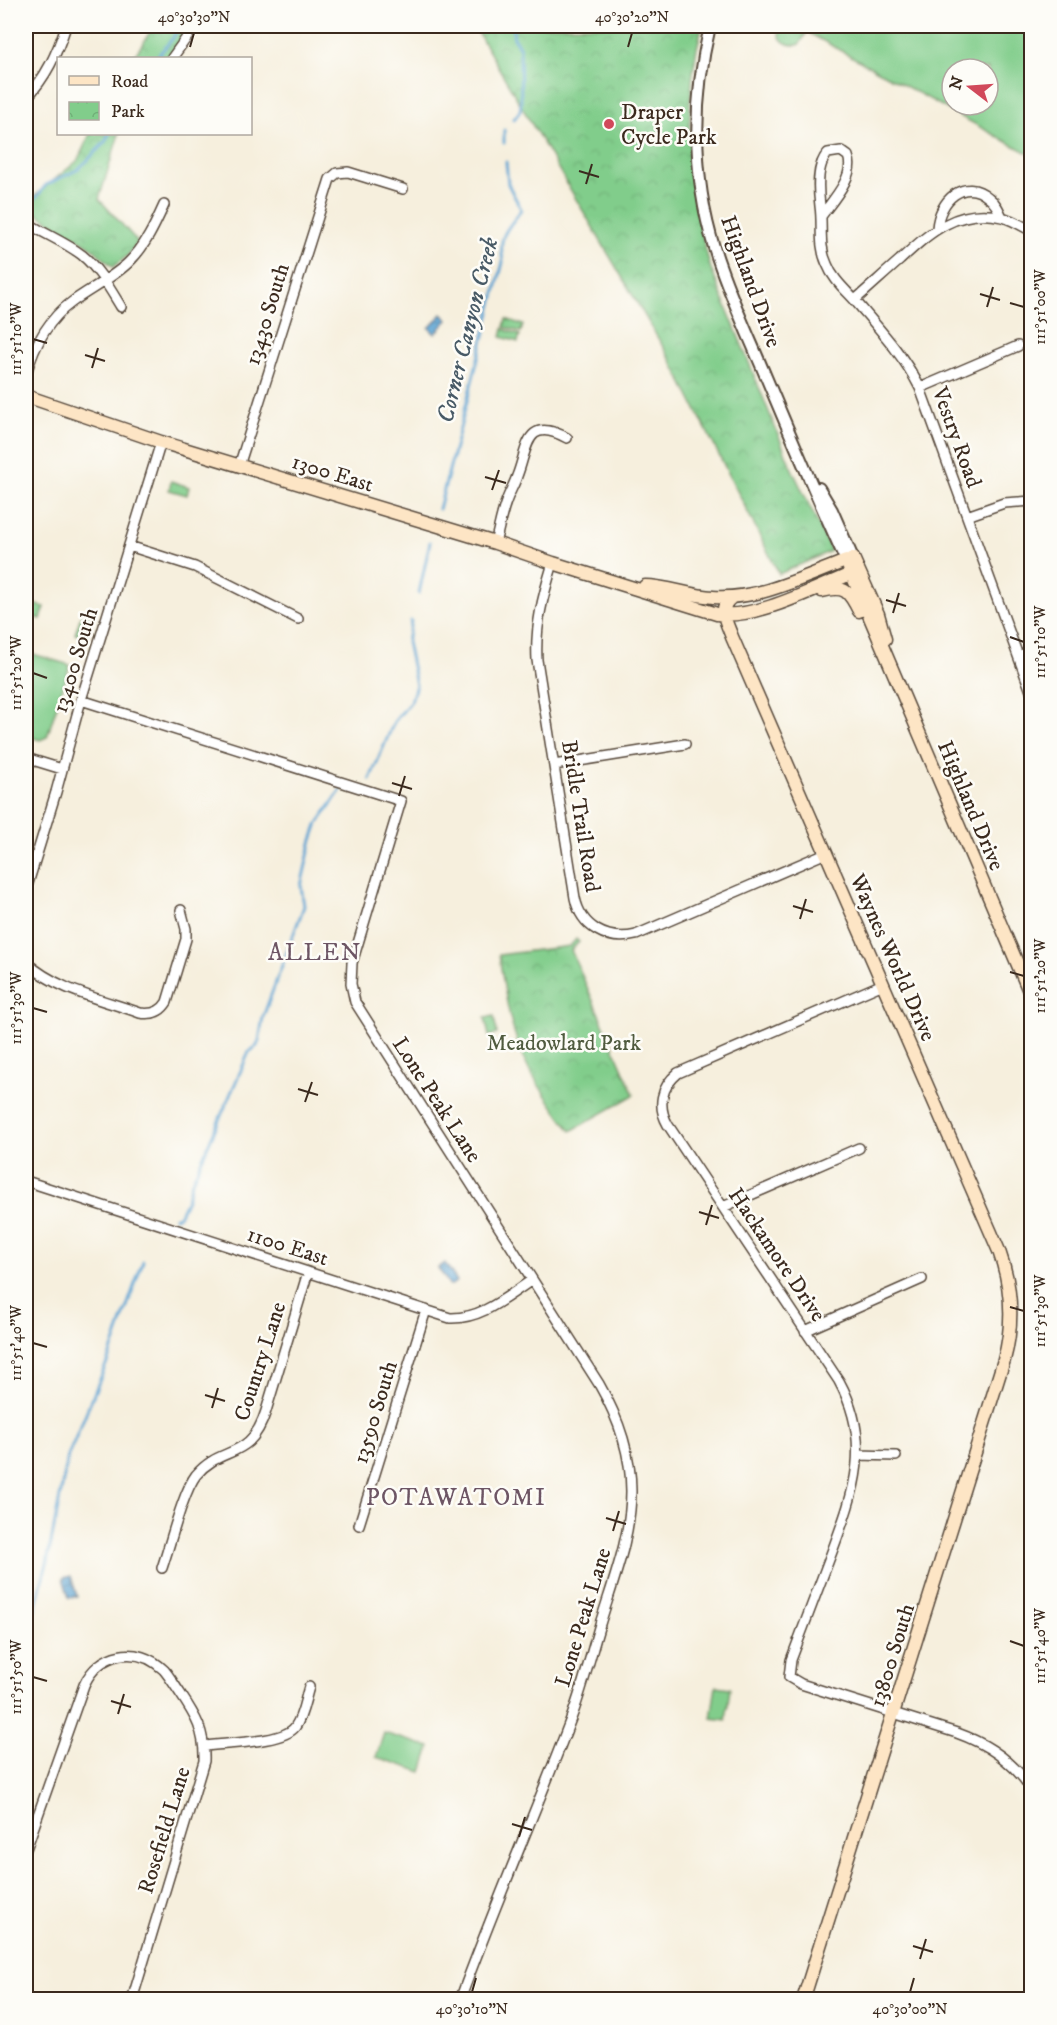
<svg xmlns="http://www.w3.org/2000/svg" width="1057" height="2025" viewBox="0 0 1057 2025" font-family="'IM FELL DW Pica',serif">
  <defs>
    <pattern id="park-crowns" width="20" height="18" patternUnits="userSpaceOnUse" patternTransform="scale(1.5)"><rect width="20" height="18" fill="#81cd8b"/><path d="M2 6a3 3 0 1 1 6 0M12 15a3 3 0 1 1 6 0" fill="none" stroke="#70b078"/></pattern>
    <pattern id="water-waves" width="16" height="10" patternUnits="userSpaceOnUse" patternTransform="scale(1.5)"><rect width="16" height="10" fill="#5ca3d2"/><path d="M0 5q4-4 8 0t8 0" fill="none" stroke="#4d85aa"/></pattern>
  </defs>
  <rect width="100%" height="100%" fill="#fdfcf7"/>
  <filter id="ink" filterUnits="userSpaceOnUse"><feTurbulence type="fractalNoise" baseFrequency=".0167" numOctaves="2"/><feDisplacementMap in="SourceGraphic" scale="12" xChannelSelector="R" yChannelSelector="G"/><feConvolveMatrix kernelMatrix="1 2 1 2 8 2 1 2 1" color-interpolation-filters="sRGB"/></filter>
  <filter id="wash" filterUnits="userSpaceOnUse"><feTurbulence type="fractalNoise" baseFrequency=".008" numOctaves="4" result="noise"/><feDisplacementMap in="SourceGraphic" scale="24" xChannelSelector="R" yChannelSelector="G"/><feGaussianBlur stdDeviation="1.35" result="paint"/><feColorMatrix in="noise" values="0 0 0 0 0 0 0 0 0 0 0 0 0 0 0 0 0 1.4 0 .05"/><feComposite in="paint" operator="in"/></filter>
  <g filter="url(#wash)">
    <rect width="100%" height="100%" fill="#f6efdd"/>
    <path fill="#81cd8b" stroke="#5e7c54" stroke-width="1.5" fill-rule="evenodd" d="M779,26h252v129l-224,-123 -8,13c-14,1 -22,-5 -20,-19zM952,69h36v36h-36z
      M506,319l17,6 -2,7 -17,-5z
      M503,329l17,6 -2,7 -17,-5z
      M171,481l18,6 -2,8 -18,-5z
      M33,604l12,3 -4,12 -12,-3z
      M26,652l44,13 -23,72 -7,3 -14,-4z
      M494,1016l3,18 -8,2 -4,-18z
      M716,1686l14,2 -4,32 -15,-2z
      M384,1733l46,14 -8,25 -46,-15z"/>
    <path fill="url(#park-crowns)" stroke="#5e7c54" stroke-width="1.5" d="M154,26h37l-23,32h-35z
      M474,26h228c-21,82 -15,162 9,243l81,200 39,82 -52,23 -107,-212z
      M90,134h29l-20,65 39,43 -11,14 -14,11 -23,-21 -64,-39v-4l51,-42z
      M82,613l11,3 -7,21 -11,-3z
      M576,939l3,3 -8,8 63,145 -63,36c-15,-20 -30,-40 -42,-62 -19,-36 -24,-75 -30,-114l71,-9z"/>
    <path fill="url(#water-waves)" stroke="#4c6678" stroke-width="1.5" d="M442,314l6,6 -13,14 -6,-6z
      M445,1263l12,18 -7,5 -12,-18z
      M71,1576l6,20 -8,2 -6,-20z"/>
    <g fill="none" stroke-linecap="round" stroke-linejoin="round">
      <path stroke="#5ca3d2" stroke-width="3" d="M512,26l2,12 6,11 1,54 -1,8 -6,8
        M156,58l17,-20 6,-12
        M504,130v13
        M36,198l10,-13 31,-15 9,-8 19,-20 4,-8
        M439,509l64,-247c-1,-7 -3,-17 0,-24 3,-11 13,-18 18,-29l-13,-25 -2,-22
        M419,593l11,-51
        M370,779l24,-57 17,-21 5,-16 -9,-43 4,-21
        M175,1217l4,-1 8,-17 4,-15 58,-132 8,-6 2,-5 4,-24 41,-111 -3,-20 10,-43 7,-20 23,-33
        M26,1641l21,-78 21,-107 42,-101 33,-94"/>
    </g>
  </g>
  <g filter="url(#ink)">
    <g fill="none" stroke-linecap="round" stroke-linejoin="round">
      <defs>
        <path id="minor" d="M172,58l23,-32
          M26,98c20,-20 31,-45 40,-72
          M822,215c11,-15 34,-40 26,-59l-7,-5 -13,2c-12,12 -10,37 -8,53 3,20 -2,39 7,58 6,16 20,27 31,40 23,27 46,52 62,84l112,306
          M26,222c18,12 39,20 56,33 17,14 28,34 39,52
          M937,228c2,-27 27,-52 52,-30 7,5 10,12 13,19
          M855,300c15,-13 30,-27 45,-40 30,-28 58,-53 102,-43 11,3 20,9 30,14
          M26,374c8,-28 21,-54 46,-72 18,-13 40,-24 56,-39 17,-16 27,-38 36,-58
          M920,388l98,-42
          M239,466l91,-287 7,-6 11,-1 55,17
          M967,516l37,-13 28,-2
          M495,543c4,-14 6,-28 11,-41 3,-9 8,-17 11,-26 11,-27 8,-61 50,-38
          M129,546l66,21 103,52
          M553,563c-10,33 -18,62 -16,97l38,238c6,29 32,44 61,37l190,-82
          M1018,656l14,-5
          M81,700l320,101 -49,162 -1,21 4,18 244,382c19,33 32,68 32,107 0,46 -18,90 -31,133 -9,30 -17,62 -28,92 -36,95 -77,188 -112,284
          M26,758l36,11
          M554,765l131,-21
          M26,890l30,-98 25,-92 80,-258
          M26,962c30,28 75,37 114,51 12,2 21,-1 27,-11l19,-63v-10l-5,-19
          M883,984l-205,89c-17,14 -21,33 -10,52l171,256c35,64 14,114 -9,176 -13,35 -26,69 -39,103l-2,17 12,7 156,49c31,11 57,29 75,57
          M26,1181l424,137c32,1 56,-21 82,-38
          M723,1207l136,-59
          M805,1331l117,-52
          M858,1455l38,1
          M359,1525l67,-215
          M162,1568c8,-23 21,-76 34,-93 26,-31 54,-13 70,-64l42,-139
          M205,1746c21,-3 78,-3 90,-19 8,-11 10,-28 14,-40
          M26,1849l58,-164c15,-33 53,-41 80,-15 6,7 11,16 16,23 16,24 25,38 24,68l-72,239"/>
        <path id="tertiary" d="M710,26c-19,80 -18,164 11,242 13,37 30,73 45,109 26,62 52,123 80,184
          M819,488l13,22 21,48"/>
        <path id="secondary" d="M26,396l135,46 334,101 58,20 164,51c41,5 96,-25 134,-40
          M853,558l25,56 7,25
          M645,586c23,0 45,10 68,11 46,3 90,-20 133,-36l186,437
          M822,591c23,-6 27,0 37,20
          M731,598c-14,10 -4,25 1,39l267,614c13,36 15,72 5,109l-201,640"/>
      </defs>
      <use href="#minor" stroke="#57483b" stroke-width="12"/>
      <use href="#tertiary" stroke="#57483b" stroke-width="14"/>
      <use href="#secondary" stroke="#57483b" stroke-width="15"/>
      <use href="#minor" stroke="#fff" stroke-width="9"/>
      <use href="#tertiary" stroke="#fff" stroke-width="10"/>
      <use href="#secondary" stroke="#fde5c5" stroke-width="12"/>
    </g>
  </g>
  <path fill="none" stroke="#3b2a1e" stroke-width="2" d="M190,47l4,-14M628,47l4,-14M579,171l20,6M586,184l6,-20M980,294l20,6M1010,303l14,4M987,307l6,-20M33,339l14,4M85,355l20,6M92,368l6,-20M485,477l21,6M492,490l7,-20M886,600l20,6M893,613l6,-20M1010,637l14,5M33,673l14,5M392,783l20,6M399,796l6,-20M793,906l20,6M800,919l6,-20M1010,972l14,4M33,1008l14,4M298,1089l20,6M305,1102l7,-20M699,1212l20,6M706,1225l6,-20M1010,1307l14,4M33,1343l14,4M205,1395l20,6M212,1408l6,-20M606,1518l20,6M613,1531l6,-20M1010,1641l14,5M33,1677l14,4M111,1701l20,6M118,1714l6,-20M512,1824l20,6M519,1837l6,-20M913,1946l20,6M920,1959l6,-20M472,1992l4,-14M910,1992l4,-14"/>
  <circle fill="#d1495b" stroke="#fdfcf7" stroke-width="2" cx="609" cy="124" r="6"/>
  <g text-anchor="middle" stroke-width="5" stroke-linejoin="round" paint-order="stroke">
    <g font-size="22" fill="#3b2a1e" stroke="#fdfcf7" text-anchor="start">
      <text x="621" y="119">Draper<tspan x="621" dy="25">Cycle Park</tspan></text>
    </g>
    <g font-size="22" fill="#3b2a1e" stroke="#fdfcf7">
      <text transform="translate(752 281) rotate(70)" y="8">Highland Drive</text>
      <text transform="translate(266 314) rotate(-73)" y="8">13430 South</text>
      <text transform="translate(958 437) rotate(70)" y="8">Vestry Road</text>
      <text transform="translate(333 472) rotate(17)" y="8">1300 East</text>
      <text transform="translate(74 660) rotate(-73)" y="8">13400 South</text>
      <text transform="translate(972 805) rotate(67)" y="8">Highland Drive</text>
      <text transform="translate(582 816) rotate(81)" y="8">Bridle Trail Road</text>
      <text transform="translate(894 957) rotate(66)" y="8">Waynes World Drive</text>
      <text transform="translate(438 1099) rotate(57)" y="8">Lone Peak Lane</text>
      <text transform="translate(288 1245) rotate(18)" y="8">1100 East</text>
      <text transform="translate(778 1254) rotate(56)" y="8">Hackamore Drive</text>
      <text transform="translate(259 1361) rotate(-72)" y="8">Country Lane</text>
      <text transform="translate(374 1412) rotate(-73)" y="8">13590 South</text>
      <text transform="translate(582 1617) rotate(-73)" y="8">Lone Peak Lane</text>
      <text transform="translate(891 1655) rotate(-73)" y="8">13800 South</text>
      <text transform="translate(163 1830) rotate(-73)" y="8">Rosefield Lane</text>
    </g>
    <g font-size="22" fill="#505b3f" stroke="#fdfcf7">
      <text x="564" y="1050">Meadowlard Park</text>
    </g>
    <g font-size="24" font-style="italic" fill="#485a66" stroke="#fdfcf7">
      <text transform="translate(467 330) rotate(-76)" y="8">Corner Canyon Creek</text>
    </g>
    <g font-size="24" letter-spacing="1.5" fill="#6d5564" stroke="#fdfcf7">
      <text x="315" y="960">ALLEN</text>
      <text x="456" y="1505">POTAWATOMI</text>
    </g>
  </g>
  <rect width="1057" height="2025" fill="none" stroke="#fdfcf7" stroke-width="66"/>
  <rect x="57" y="57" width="195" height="78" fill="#fdfcf7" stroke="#afa8a0" stroke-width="1.5"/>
  <rect x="69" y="76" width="30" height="9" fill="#fde5c5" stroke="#afa8a0" stroke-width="1.5"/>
  <text x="111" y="87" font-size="18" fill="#3b2a1e">Road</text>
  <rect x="69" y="102" width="30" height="18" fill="url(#park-crowns)" stroke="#afa8a0" stroke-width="1.5"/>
  <text x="111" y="117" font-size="18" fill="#3b2a1e">Park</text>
  <g transform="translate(970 87) rotate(287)"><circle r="28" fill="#fdfcf7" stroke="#afa8a0" stroke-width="1.5"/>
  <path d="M0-4.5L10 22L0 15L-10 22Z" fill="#d1495b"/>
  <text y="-9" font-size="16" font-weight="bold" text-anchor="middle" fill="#3b2a1e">N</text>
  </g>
  <rect x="33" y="33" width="991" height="1959" fill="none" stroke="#3b2a1e" stroke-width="2"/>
  <g font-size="15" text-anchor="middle" fill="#3b2a1e">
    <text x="194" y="22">40°30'30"N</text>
    <text x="632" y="22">40°30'20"N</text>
    <text transform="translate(1040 307) rotate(-90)" y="5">111°51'00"W</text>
    <text transform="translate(16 339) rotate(-90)" y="5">111°51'10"W</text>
    <text transform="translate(1040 642) rotate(-90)" y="5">111°51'10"W</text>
    <text transform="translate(16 673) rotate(-90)" y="5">111°51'20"W</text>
    <text transform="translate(1040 976) rotate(-90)" y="5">111°51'20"W</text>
    <text transform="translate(16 1008) rotate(-90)" y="5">111°51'30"W</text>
    <text transform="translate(1040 1311) rotate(-90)" y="5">111°51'30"W</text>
    <text transform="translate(16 1343) rotate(-90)" y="5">111°51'40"W</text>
    <text transform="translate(1040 1646) rotate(-90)" y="5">111°51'40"W</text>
    <text transform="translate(16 1677) rotate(-90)" y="5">111°51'50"W</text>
    <text x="472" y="2014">40°30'10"N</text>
    <text x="910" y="2014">40°30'00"N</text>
  </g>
</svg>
